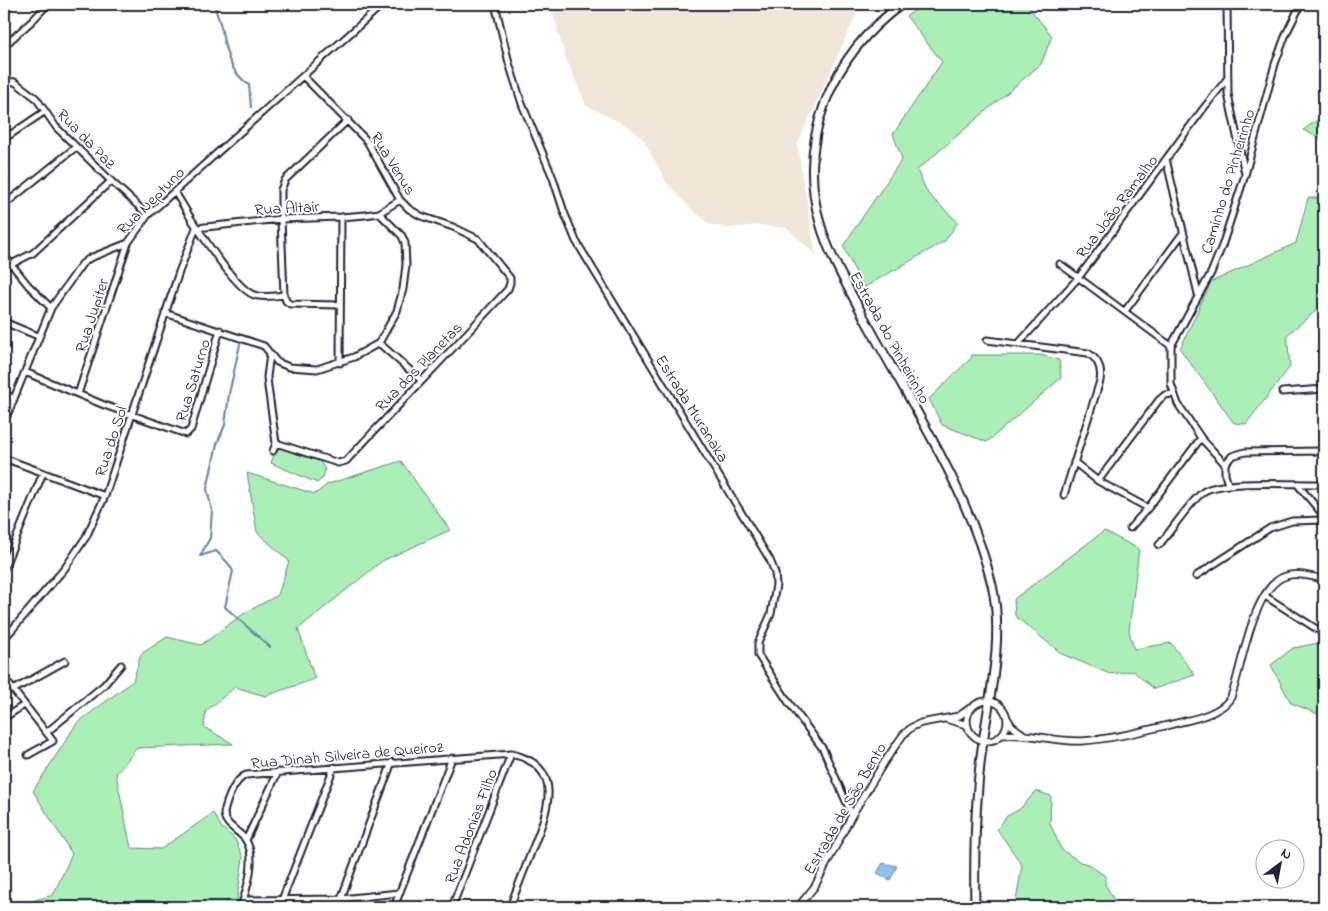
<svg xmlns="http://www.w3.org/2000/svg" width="1328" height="911" viewBox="0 0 1328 911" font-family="'Indie Flower',sans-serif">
  <rect width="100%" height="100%" fill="#fff"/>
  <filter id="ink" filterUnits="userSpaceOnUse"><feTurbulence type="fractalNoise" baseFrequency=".02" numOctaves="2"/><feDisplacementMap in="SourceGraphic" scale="10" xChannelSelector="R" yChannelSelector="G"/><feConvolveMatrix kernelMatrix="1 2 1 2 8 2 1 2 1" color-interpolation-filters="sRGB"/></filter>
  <g filter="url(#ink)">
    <path fill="#f0e6d9" d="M550,4h309l1,2 -63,139 19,110 -29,-27 -28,-3 -31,3 -17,-3 -21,-17 -23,-25 -24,-44 -16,-13 -41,-21 -21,-49z"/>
    <path fill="#abeeb8" stroke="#66887a" d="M925,4h101l26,32 -11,28 -124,106 11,24 30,28 -13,19 -82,47 -20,-42 59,-87 -9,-25 49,-72 -36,-46z
      M1324,115v25l-21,-10z
      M1308,198h16v106l-37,31 3,32 -44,57 -12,-1 -54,-74 31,-67 85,-39z
      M971,355h70l18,5 2,18 -74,64 -45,-17 -13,-26 43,-42z
      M277,446l42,14 6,9 -2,9 -6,5 -46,-20z
      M401,461l49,69 -68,31 -84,68 17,50 -50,17 -30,-9 -29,24 -2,16 29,17 -96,4 -21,26 15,74 30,1 52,-36 9,15 13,11 8,18 -7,50h-226l43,-12 19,-41 -39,-63 44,-68 56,-42 8,-27 26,-17 34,8 42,-31 35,-19 11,-34 -32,-29 -10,-59 68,21 13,-10z
      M1104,531l35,18 -10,82 5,18 37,-6 24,32 -41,14 -21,-18 -23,3 -48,-20 -47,-38 -1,-17z
      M1324,642v72l-1,2 -32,-13 -20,-38 22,-17z
      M1036,791l15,5 -1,27 11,26 19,13 8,2 17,12v8l13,23h-103l7,-42 -25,-36 10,-13 13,-7z"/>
    <path fill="#8fc1eb" stroke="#6381a5" d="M883,863l14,3 -7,14 -13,-7z"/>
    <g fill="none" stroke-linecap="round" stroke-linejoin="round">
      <path stroke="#6381a5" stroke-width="2" d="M215,4c0,8 4,14 6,23 5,24 7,43 28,58l2,22
        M240,344l-11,50 -4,31 -8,19 -10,45 5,22 -2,27 -10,18 16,-5 12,12 5,8 -8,36 45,40"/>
      <defs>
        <path id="minor" d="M495,4l14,59 13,41 31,74 11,34 12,29 194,319 5,13 1,12 -5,29 -13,29v12l29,45 36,49 29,66
          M1227,4l1,90 17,80
          M4,46l28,-25 16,-17
          M4,81l11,1 21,16 20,29 55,54 37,34
          M4,139l40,-27
          M1166,159l32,135
          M175,192c12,21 58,96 79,103 9,3 21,1 30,0
          M4,205l72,-58
          M4,255l24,30 23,23
          M1060,264l111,82
          M4,268l29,-15 78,-72
          M339,305l-49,-1 -4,-3 -2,-6 -3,-76v-29l4,-10 63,-60
          M1125,311l58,-78
          M165,313l99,33 13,16 12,5 28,2 37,-12 25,-14 18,-32 6,-22 3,-24 -1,-22 -3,-7 -23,-23
          M4,322l34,14
          M987,340l101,13c10,6 14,16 12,28l-36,114
          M379,343l42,37
          M1019,343l60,-66 124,-168 24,-30
          M270,354l-3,23 1,10 8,56 -3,8
          M340,363l1,-146
          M25,372l79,33 82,29 5,-5 29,-99
          M1282,392l42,-3
          M4,393l10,6
          M78,394l50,-151
          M4,423l47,-115 31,-44 8,-6 38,-15 20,-28 235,-211
          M276,443l62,20 8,-2c54,-58 109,-114 162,-172l2,-6v-5l-32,-39 -25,-12 -32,-11 -12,-7 -9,-9 -33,-59 -64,-65
          M4,458l101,38
          M1074,462l24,19 50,27
          M1225,464l-24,-26 -23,-34 -7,-20v-38l40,-73 11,-27 23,-71 30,-111 11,-30 15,-30
          M1098,481l61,-81 6,-5 9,-1
          M1228,484l-3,-9v-11l7,-8 13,-4 79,-1
          M1298,485l26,31
          M1130,528l18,-20 53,-70
          M1159,545c13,-15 29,-41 44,-53 18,-13 96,-7 121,-8
          M4,568l39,-95
          M1196,576l74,-48 22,-7 32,-1
          M1265,596l58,37
          M4,639l61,-71 21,-31 19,-41 74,-224 17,-44 85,-9 60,-2 24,-2 14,-2 21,-13
          M4,678l49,63 -25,14
          M13,690l52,-29
          M4,718l20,-13
          M47,732l57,-47 17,-20
          M246,840l32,-68
          M341,899l51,-137
          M243,900l98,-1 58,-6
          M282,900l52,-133
          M241,907c6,-19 17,-50 4,-68 -7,-9 -21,-14 -21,-26 3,-13 10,-33 22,-38l265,-21c56,12 36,59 21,96 -7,19 -15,38 -22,57
          M394,907l58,-149
          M452,907l59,-153"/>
        <path id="tertiary" d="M967 721a20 20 0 1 1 40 0a20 20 0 1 1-40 0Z
          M1007,718l5,8 11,8
          M946,719l21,6
          M1001,735c27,-3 53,7 81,6 30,-2 61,-10 91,-17 16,-4 33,-7 47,-16 5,-3 8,-6 11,-11 11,-28 21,-111 55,-121 12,-4 26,1 38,3
          M798,907l17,-21 37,-71 33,-54 18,-26 9,-8 9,-4 38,-7 11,-8"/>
        <path id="secondary" d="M902,4c-70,51 -106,134 -82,219 10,35 29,66 46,98 46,85 103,169 126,264 13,55 -4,116 -11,171 -6,50 -7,101 -6,151"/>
      </defs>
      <use href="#minor" stroke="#22223b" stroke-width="9"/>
      <use href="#tertiary" stroke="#22223b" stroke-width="9"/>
      <use href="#secondary" stroke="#22223b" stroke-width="11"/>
      <use href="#minor" stroke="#fff" stroke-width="5"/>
      <use href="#tertiary" stroke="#fff" stroke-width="5.5"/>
      <use href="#secondary" stroke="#fff" stroke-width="7"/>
    </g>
  </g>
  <g text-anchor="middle" stroke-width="4" stroke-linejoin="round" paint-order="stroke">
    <g font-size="16" fill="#22223b" stroke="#fff">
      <text transform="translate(87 138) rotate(46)" y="6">Rua da Paz</text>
      <text transform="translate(394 163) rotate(58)" y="6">Rua Venus</text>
      <text transform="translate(1227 181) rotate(-73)" y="6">Caminho do Pinheirinho</text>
      <text transform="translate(150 200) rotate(-45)" y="6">Rua Neptuno</text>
      <text transform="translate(1116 206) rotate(-53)" y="6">Rua João Ramalho</text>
      <text transform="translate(287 207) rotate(-3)" y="6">Rua Altair</text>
      <text transform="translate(91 315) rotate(-72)" y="6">Rua Jupiter</text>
      <text transform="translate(891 337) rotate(61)" y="6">Estrada do Pinheirinho</text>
      <text transform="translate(418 366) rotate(-46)" y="6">Rua dos Planetas</text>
      <text transform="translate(192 380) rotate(-73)" y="6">Rua Saturno</text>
      <text transform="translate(693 408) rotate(58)" y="6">Estrada Muranaka</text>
      <text transform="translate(110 441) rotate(-72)" y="6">Rua do Sol</text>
      <text transform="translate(347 754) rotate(-5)" y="6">Rua Dinah Silveira de Queiroz</text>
      <text transform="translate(844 808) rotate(-60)" y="6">Estrada de São Bento</text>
      <text transform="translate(470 826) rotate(-69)" y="6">Rua Adonias Filho</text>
    </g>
  </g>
  <rect width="1328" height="911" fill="none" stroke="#fff" stroke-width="20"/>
  <rect x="10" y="10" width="1308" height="891" fill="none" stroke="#22223b" stroke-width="2" filter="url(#ink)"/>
  <g transform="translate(1280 864) rotate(32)"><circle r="24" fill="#ffffff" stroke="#a7a7b1"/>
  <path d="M0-4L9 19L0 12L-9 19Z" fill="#22223b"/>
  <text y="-8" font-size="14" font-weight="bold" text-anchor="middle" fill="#22223b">N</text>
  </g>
</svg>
